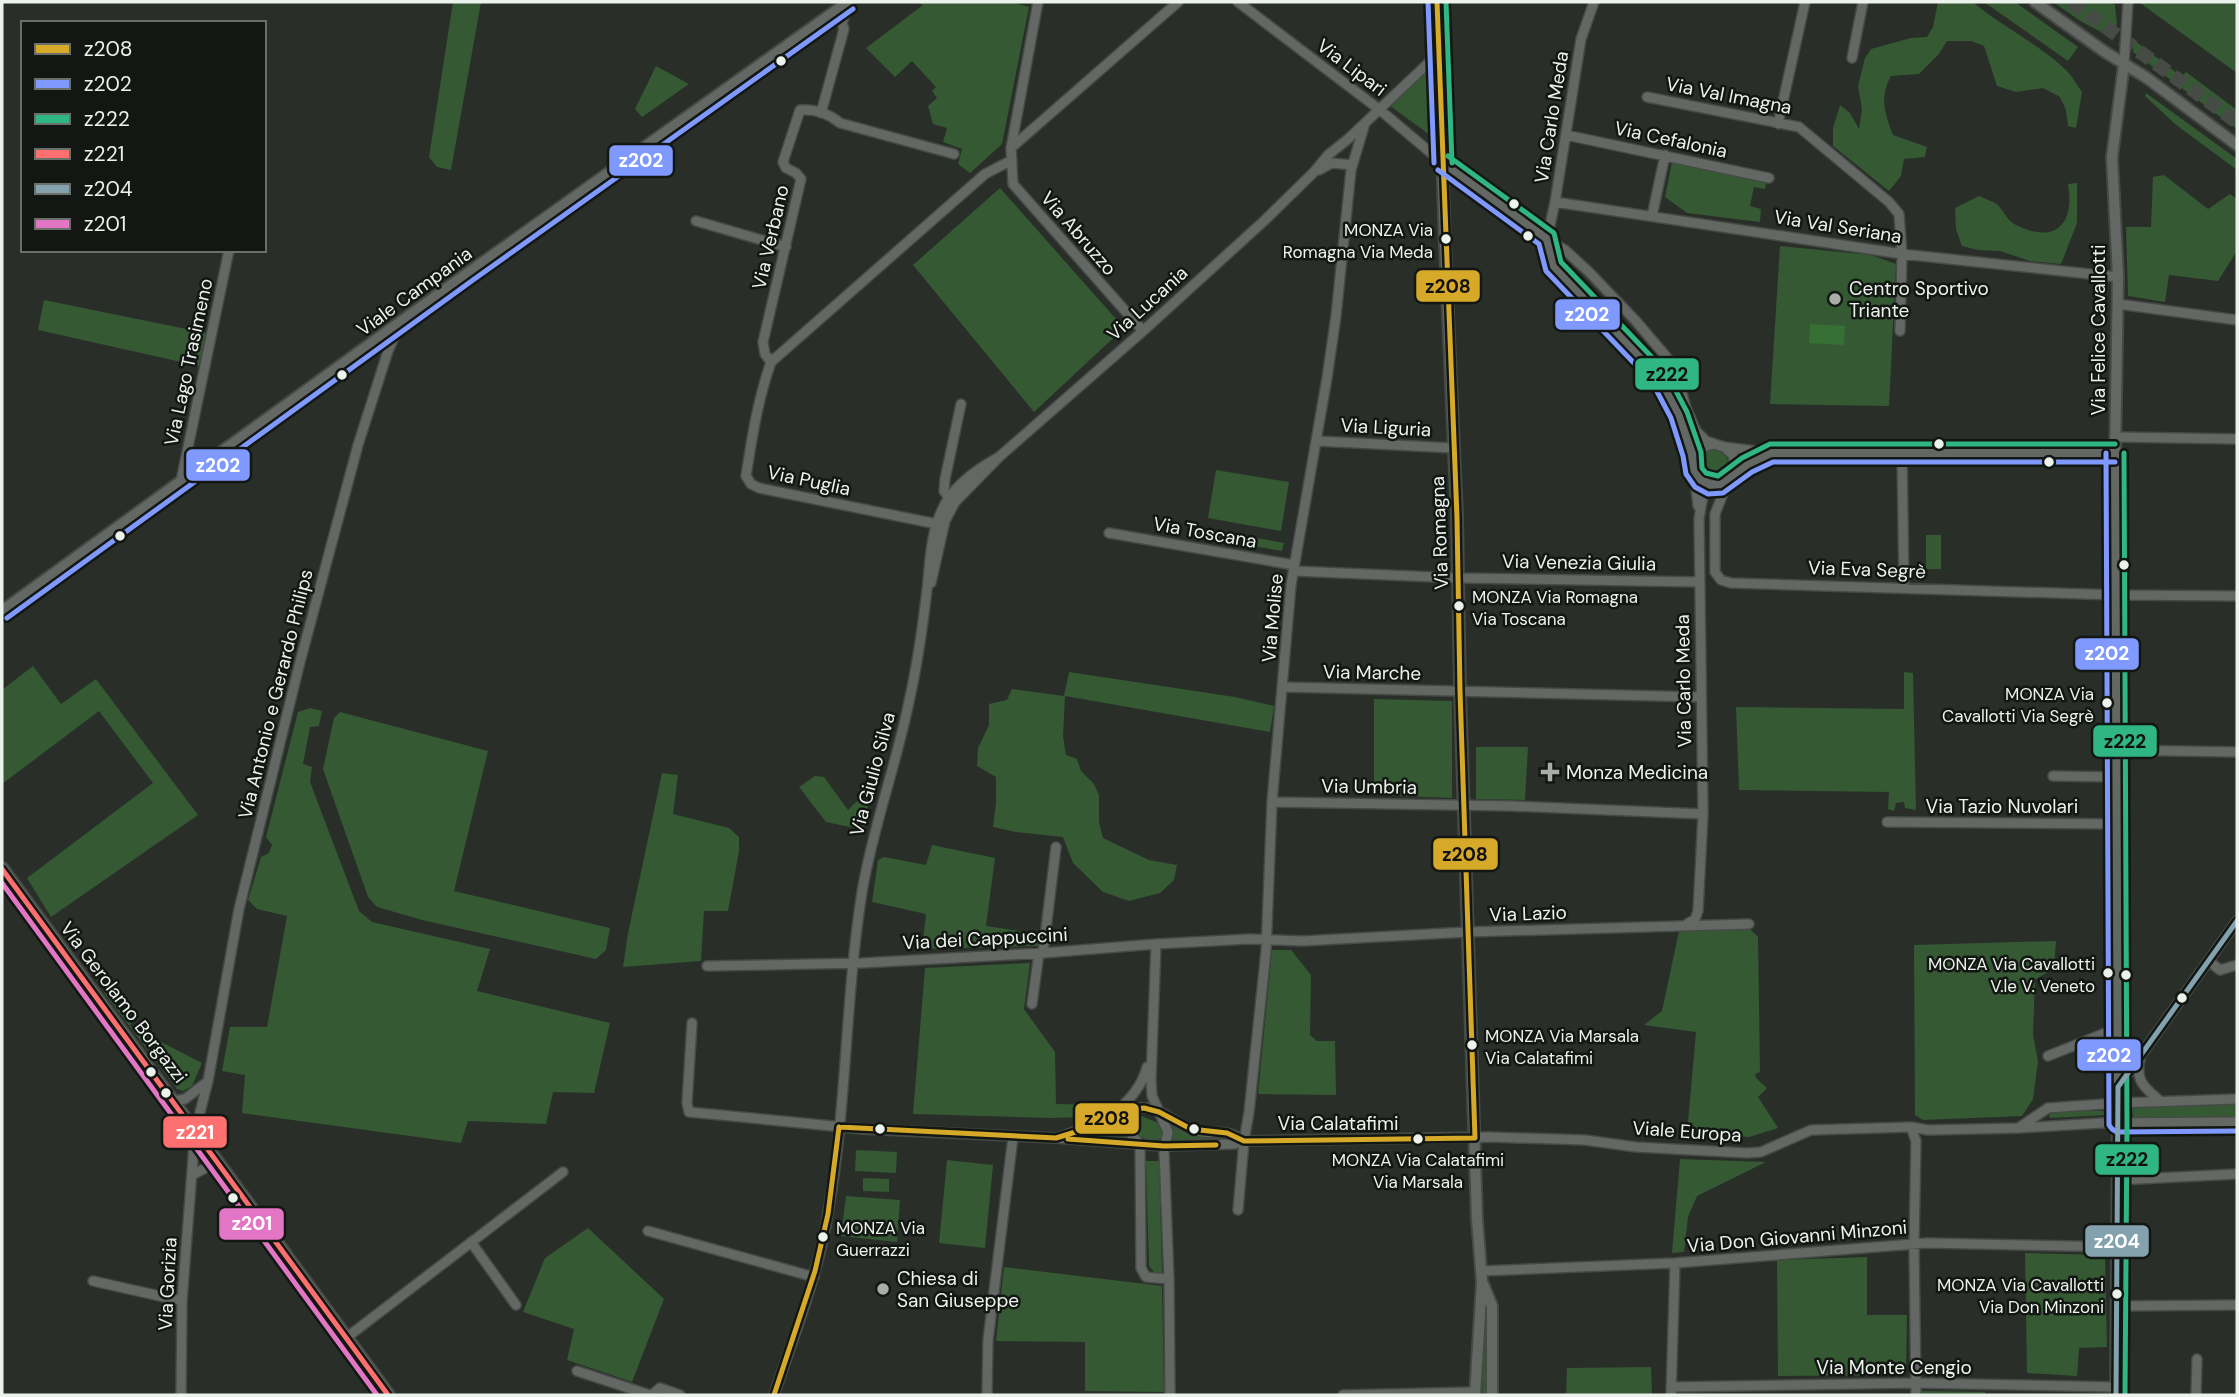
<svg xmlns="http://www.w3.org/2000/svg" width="2239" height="1397" viewBox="0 0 2239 1397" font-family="'DM Sans',sans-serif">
  <rect width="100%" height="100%" fill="#292e29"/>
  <path fill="#345933" d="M453,2h28l-30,168 -14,-3 -8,-10z
    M916,2h96l17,5 -27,137 -32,29 -12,-9 4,-15 -19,-7 4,-14 -14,-4 -5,-18 9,-8 -5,-7 4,-4 -24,-26 -17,16 -29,-29 57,-43z
    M1938,2h35c29,25 65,41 93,68 6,6 11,15 16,22l-6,36 -8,-2 -2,-16 -6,-13 -17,-9 -27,4 -19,-6 -13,-40 -13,-5h-24l-9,14 -19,19 -28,2c-12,22 -6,38 2,59l34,12 -2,10 -21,2 -3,17 -12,15 -56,-45v-18l7,-23 10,8 9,16 3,-20 -4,-23 7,-28 6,-9 40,-11 16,-1 6,-10z
    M1984,2h31l63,45 -10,14z
    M2053,2h57l5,3 2,19 -8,12 -27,-14z
    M2140,2h97v71l-97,-70z
    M2134,40l48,37 4,-5 51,38v19l-104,-77z
    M656,66l33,18 -47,33 -7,-8z
    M1430,67l4,71 -44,-32z
    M2146,93l91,66v11l-62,-46 -30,-28z
    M1672,162l94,20 -1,7 -11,-2 -4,19 11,3 -1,13 -73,-9 -22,-16z
    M2164,175l44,34 22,-15 7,5v52l-19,30 -49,-6 -4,27 -37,-6 -2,-69h25l2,-50z
    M2077,183v40l-16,41 -31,-3 -30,-10 -22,-1 -16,-4 -6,-17 -1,-21 24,-12c6,3 14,5 19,9 6,7 10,16 18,20 40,20 59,-2 52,-41z
    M1000,188l124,140 -90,84 -121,-147z
    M1780,246l91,9 25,9 -7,142 -119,-2z
    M44,300l162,33 -7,33 -161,-36z
    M1700 464a14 14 0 1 1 28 0a14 14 0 1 1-28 0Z
    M1216,470l73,12 -8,49 -73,-13z
    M1190,526l94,17 -2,8 -93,-16z
    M1926,535h15v34h-15z
    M33,666l28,38 35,-25 102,136 -147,102 -24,-39 126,-95 -54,-72 -97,73v-94z
    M1069,672l166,25 39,9 -4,26 -205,-36 -2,40 3,19 11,4 4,12 13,13 5,11v27l4,16 46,22 28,5 -3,15 -14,13 -31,8 -26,-9 -30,-29 -10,-26 -47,-5 -23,-5 3,-25v-25l-19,-11 1,-18 11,-23v-21l18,-4 5,-11 52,7z
    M1904,672l9,1 3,137 -11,-2 -1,-6 -8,1 -2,8 -6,-2 1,-17 -150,-2 -3,-83 168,2z
    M1374,699l78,2v97l-78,-3z
    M310,708l12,3 -3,15 -9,1 -7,37 9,3 -2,15 49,129 13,11 118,27 -13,42 133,32 -16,70 -41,-1 -7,32 -78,-3 -7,22 -219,-30 3,-38 -23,-4 8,-44h37l20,-111 -30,-7 -9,-9 13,-43 8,-4 3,-8 -6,-8 32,-125z
    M340,712l148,39 -34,140 156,37 -4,22 -10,9 -174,-39 -45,-13 -9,-10 -45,-128 11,-51z
    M1476,747h52l-3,53 -49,-1z
    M662,773l16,2 -5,39 56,14 10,9v14l-11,60h-24l-3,50 -78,6 5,-34z
    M815,776l9,1 24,33 13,-13 8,1 -5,32 -38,-8 -27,-35z
    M932,845l63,13 -9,68 54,8 -2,12 -116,3 4,-35 -54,-12 6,-42 6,-3 42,8z
    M1750,929l8,8 2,135 -5,2 1,4 11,10 -9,9 20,31 -29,9 -62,-4 9,-101 -52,-7 18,-14 17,-80z
    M2056,941l-2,27 -19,12 -2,55 5,26 -5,38 -11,17 -99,4 -8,-5 -1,-170z
    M1272,950h19l20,25 -1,60 7,6h18l1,54 -78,-1z
    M1030,963l-6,46 31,43 1,52 53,1 -25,12 -34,1 -137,-4 12,-146z
    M103,988l30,30 -3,8 72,37 -10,23 -9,5 -6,-2 -72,-95z
    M2237,1104v13h-104l-1,-9z
    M2055,1111h54v4l-59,3 -1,-3z
    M1118,1115l1,8 8,14 -48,-2z
    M1139,1115l22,9 3,7 -1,7c-12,7 -33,-3 -32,-18z
    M1169,1121l64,16 -1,4h-60z
    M856,1150l41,2 -1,21 -41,-2z
    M1680,1159l86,3 -69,34 -9,21 -4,35 -12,1z
    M947,1160l46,5 -8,83 -46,-5z
    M1146,1161h13l3,112h-7l-6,-7z
    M863,1178l26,1v13l-26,-1z
    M846,1196l54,4 -3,42 -56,-6z
    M588,1228l76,71 -32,83 -65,-22 7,-31 -51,-17 22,-54z
    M2025,1253l80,2 2,92 -28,1 -2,28 -50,-3z
    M1867,1257v58h40l-1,54 -5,6 -123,1 -1,-116z
    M1004,1267l158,19 2,106 -79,-1v-49l-89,-1z
    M1485,1330h4v65h-7z
    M1651,1367l1,28h-86l1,-27z
    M1921,1391l64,1v3h-64z"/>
  <path fill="#377034" d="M1810,324l35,2 -1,19 -35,-2z"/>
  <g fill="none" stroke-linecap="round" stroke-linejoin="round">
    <path stroke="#464b46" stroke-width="14" stroke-dasharray="14 7" stroke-linecap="butt" d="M2071,2l166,120"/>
    <defs>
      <path id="minor" d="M1038,2l-27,146 2,36 130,147
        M1238,2l142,108 63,53 39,27 65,49 18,11 24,22 46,48 40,47 11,41 10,23 10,10 18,6 9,8 2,12 -4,10
        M1594,2l-13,37 -26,163 -8,37 6,27 106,111 20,38 13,39 2,17 6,9 10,5h11l26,-20 24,-12
        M1852,58l11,-56
        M2124,64l4,-62
        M1647,97l152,30 90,75 10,12 3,40 -2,77
        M821,113l23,-84 -2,-6 7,-21
        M1778,124l27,-122
        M1566,135l203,43
        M1011,148l167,-146
        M1319,170l13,-7 20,2
        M1555,202l347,52 216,23
        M1652,216l13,-61
        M696,221l90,26
        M2118,304l119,16
        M771,362l-6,-8 -2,-12 38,-163 -5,-6 -10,-5 -3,-6 17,-52c15,-1 29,4 40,13l114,31
        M2115,437l122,2
        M1317,441l136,7
        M1725,447l46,6h344
        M1902,453l2,134
        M1694,463c2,-11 9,-18 21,-19
        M1694,471l4,35
        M181,481l48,-231
        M1728,481l-13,33v58l6,8 10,3 386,12 120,1
        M950,499l-6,-8 1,-12 16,-75
        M942,525l-183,-37 -8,-4 -5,-8c6,-39 12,-77 25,-114l214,-188 27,-14
        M1109,533l185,32
        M1294,571l164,7 242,4
        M931,583l14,-62 10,-19 44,-45 144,-126 122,-111 49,-48 14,-17 20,-16 91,-86
        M1283,687l417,10
        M2117,750l120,2
        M2053,776l64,1
        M1272,802l239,4 192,8
        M1887,822l230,2
        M1687,924l8,-5 3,-8 5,-97 -4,-295 6,-35
        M1156,944l-5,136 1,16 16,36 -4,19 5,128 1,116
        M1043,953l13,-106
        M2209,961l11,9 17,-5
        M707,966l155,-3 181,-10 113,-9 93,-5 53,2 166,-9 281,-8
        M1032,1004l7,-51
        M692,1023l-5,80 2,9 174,17 193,9 108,8 70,-2 10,-3 245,-4 96,3 51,7 111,6 14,-1 50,-22 100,-3 17,3 91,-2 83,-5 135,-1
        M2048,1056l70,-28
        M2140,1059c-5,22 4,28 20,42
        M2118,1087l119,-166
        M173,1101l12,-2 22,-17
        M1125,1106c-4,16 3,26 14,37
        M1116,1112c15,-14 26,-26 31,-45
        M1911,1127l5,14 -2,103 2,151
        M2020,1127l28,-19 70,-5 119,-4
        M1060,1137c28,-8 64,-35 93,-28 15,5 27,18 44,22 18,4 30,-3 47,10
        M1140,1144l1,124 5,9 23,2
        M192,1175l25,-13
        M2118,1180l119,-6
        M1238,1210l6,-69 5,-29 17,-161 6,-149 19,-217 36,-207 9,-62 15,-146 14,-47
        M648,1231l166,46
        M471,1242l45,63
        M1481,1271l194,-8 252,-20 190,4
        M93,1281l89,20
        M2117,1306l120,-1
        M346,1338l217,-166
        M577,1371l73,24
        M1671,1387l244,-4 201,4
        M181,1395l1,-94 13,-169 13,-51 31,-172 61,-247 58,-217 30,-94 13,-29
        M652,1395l8,-7 20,7
        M774,1395c20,-60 44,-119 54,-182 19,-106 17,-214 34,-321 11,-66 35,-129 48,-195 7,-32 12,-66 16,-99 4,-28 3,-61 16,-88 10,-23 35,-41 57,-53
        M987,1395l1,-55 25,-203
        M1343,1395l132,-3
        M1671,1395l4,-132
        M2196,1395l1,-36"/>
      <path id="tertiary" d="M1437,2l8,244 12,272 3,173 17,528 5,63 -7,113
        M2035,2l70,50 42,26 90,67
        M2,611l466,-338 380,-271
        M1483,1284l9,22v89
        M2116,1395l2,-272 -3,-662 3,-184 -6,-120 12,-93"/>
      <path id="secondary" d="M2,869l386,526"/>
    </defs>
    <use href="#minor" stroke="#464a46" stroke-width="12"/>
    <use href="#tertiary" stroke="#464a46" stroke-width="14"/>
    <use href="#secondary" stroke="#464a46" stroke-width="16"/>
    <use href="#minor" stroke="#646864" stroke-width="9"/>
    <use href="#tertiary" stroke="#646864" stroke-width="10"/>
    <use href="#secondary" stroke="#656c65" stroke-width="12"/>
    <defs>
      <path id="bus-1" d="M1437,2l20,516 3,173 15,447
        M839,1127l217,11 26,-8 43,-20 19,-2 15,4 32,17 36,4 17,8 231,-3
        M1068,1139l96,7 52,-1
        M774,1395l41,-124 13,-57 11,-87"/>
      <path id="bus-2" d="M1428,2l6,161
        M1438,170l101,74 7,27 106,111 19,36 12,38 3,18 9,13 13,7 15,-1 29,-21 21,-10h342
        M2106,453l3,672 3,4 5,3 120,-1
        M7,618l466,-338 380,-271"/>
      <path id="bus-3" d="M1446,2l6,161
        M1448,156l106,77 7,29 105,110 21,40 14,40 1,16 4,5 12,3 24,-18 28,-14h345
        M2124,453l3,670 -2,272"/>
      <path id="bus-4" d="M2,869l386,526"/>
      <path id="bus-5" d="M2118,1087l119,-166
        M2116,1395l2,-308"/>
      <path id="bus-6" d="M2,883l375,512"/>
    </defs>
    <use href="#bus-1" stroke="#131713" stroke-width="10"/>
    <use href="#bus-2" stroke="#131713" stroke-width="10"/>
    <use href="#bus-3" stroke="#131713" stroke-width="10"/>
    <use href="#bus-4" stroke="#131713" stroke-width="10"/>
    <use href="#bus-5" stroke="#131713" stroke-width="10"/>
    <use href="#bus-6" stroke="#131713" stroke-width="10"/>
    <use href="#bus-1" stroke="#d7a928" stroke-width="5"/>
    <use href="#bus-2" stroke="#8099ff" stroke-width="5"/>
    <use href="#bus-3" stroke="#2fb683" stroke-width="5"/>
    <use href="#bus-4" stroke="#fe6f6f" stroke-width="5"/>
    <use href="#bus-5" stroke="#84a2ae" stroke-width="5"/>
    <use href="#bus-6" stroke="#e276c5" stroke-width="5"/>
  </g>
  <g fill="#ecf2ec" stroke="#131713" stroke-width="2.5">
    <circle cx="781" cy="61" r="6"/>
    <circle cx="1514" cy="204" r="6"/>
    <circle cx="1528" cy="236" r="6"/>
    <circle cx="1446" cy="239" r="6"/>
    <circle cx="342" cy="375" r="6"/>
    <circle cx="1939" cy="444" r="6"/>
    <circle cx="2049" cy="462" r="6"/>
    <circle cx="120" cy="536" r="6"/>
    <circle cx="2124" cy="565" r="6"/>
    <circle cx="1459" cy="606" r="6"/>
    <circle cx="2107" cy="703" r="6"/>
    <circle cx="2108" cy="973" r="6"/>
    <circle cx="2126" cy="975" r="6"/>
    <circle cx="2182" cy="998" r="6"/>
    <circle cx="1472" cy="1045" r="6"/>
    <circle cx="151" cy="1072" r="6"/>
    <circle cx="166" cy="1093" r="6"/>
    <circle cx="880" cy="1129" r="6"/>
    <circle cx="1194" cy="1129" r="6"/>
    <circle cx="1418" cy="1139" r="6"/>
    <circle cx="233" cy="1198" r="6"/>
    <circle cx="823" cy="1237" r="6"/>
    <circle cx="2117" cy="1294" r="6"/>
  </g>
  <g fill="#a8ada8" stroke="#131713" stroke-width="2.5">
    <circle cx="1835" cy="299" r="7"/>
    <path d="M1546.5 761.5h7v7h7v7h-7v7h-7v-7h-7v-7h7z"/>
    <circle cx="883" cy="1289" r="7"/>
  </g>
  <g text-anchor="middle" stroke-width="5" stroke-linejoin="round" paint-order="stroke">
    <g font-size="17" fill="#ecf2ec" stroke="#131713" text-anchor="end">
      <text x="1433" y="236">MONZA Via<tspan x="1433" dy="22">Romagna Via Meda</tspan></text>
      <text x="1472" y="603" text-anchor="start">MONZA Via Romagna<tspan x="1472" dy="22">Via Toscana</tspan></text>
      <text x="2094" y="700">MONZA Via<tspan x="2094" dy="22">Cavallotti Via Segrè</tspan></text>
      <text x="2095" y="970">MONZA Via Cavallotti<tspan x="2095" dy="22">V.le V. Veneto</tspan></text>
      <text x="1485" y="1042" text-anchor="start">MONZA Via Marsala<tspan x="1485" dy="22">Via Calatafimi</tspan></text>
      <text x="1418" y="1166" text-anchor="middle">MONZA Via Calatafimi<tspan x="1418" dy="22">Via Marsala</tspan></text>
      <text x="836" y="1234" text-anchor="start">MONZA Via<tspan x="836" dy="22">Guerrazzi</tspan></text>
      <text x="2104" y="1291">MONZA Via Cavallotti<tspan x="2104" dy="22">Via Don Minzoni</tspan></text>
    </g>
    <g font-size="19" fill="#ecf2ec" stroke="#131713">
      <text transform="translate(1352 67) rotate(37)" y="7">Via Lipari</text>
      <text transform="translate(1729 95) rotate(11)" y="7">Via Val Imagna</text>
      <text transform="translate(1551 117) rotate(-81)" y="7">Via Carlo Meda</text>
      <text transform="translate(1671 139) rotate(12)" y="7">Via Cefalonia</text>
      <text transform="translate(1838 226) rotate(9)" y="7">Via Val Seriana</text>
      <text transform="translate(1079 233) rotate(49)" y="7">Via Abruzzo</text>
      <text transform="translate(770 237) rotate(-77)" y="7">Via Verbano</text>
      <text transform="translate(414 291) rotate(-36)" y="7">Viale Campania</text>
      <text transform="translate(1147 303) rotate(-42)" y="7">Via Lucania</text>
      <text transform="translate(2098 330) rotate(-90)" y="7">Via Felice Cavallotti</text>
      <text transform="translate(188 362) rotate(-78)" y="7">Via Lago Trasimeno</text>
      <text transform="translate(1386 427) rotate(3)" y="7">Via Liguria</text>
      <text transform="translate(809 480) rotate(12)" y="7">Via Puglia</text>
      <text transform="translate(1205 532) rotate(10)" y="7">Via Toscana</text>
      <text transform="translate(1439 533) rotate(-92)" y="7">Via Romagna</text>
      <text transform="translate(1579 562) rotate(1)" y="7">Via Venezia Giulia</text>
      <text transform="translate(1867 569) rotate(2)" y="7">Via Eva Segrè</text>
      <text transform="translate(1272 618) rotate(-85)" y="7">Via Molise</text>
      <text transform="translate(1372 672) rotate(1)" y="7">Via Marche</text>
      <text transform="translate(1683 681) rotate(-91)" y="7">Via Carlo Meda</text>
      <text transform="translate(275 694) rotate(-76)" y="7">Via Antonio e Gerardo Philips</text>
      <text transform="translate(872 774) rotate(-75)" y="7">Via Giulio Silva</text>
      <text transform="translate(1369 786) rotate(1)" y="7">Via Umbria</text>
      <text x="2002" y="813">Via Tazio Nuvolari</text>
      <text transform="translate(1528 913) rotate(-2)" y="7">Via Lazio</text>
      <text transform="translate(985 938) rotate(-3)" y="7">Via dei Cappuccini</text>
      <text transform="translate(124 1002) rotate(53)" y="7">Via Gerolamo Borgazzi</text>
      <text x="1338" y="1130">Via Calatafimi</text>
      <text transform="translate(1687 1131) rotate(4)" y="7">Viale Europa</text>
      <text transform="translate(1797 1236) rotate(-5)" y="7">Via Don Giovanni Minzoni</text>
      <text transform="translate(167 1284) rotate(-87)" y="7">Via Gorizia</text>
      <text x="1894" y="1374">Via Monte Cengio</text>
    </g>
    <g font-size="19" fill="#ecf2ec" stroke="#131713" text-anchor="start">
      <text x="1849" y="295">Centro Sportivo<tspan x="1849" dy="22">Triante</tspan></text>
      <text x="1566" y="779">Monza Medicina</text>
      <text x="897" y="1285">Chiesa di<tspan x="897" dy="22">San Giuseppe</tspan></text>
    </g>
  </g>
  <g stroke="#131713" stroke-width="2.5">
    <rect x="608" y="144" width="66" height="33" rx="7" fill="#8099ff"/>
    <rect x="1415" y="269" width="66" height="34" rx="7" fill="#d7a928"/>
    <rect x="1554" y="298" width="67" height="33" rx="7" fill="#8099ff"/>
    <rect x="1634" y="357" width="66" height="34" rx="7" fill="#2fb683"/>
    <rect x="185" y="448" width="66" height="34" rx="7" fill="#8099ff"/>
    <rect x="2074" y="637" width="66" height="34" rx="7" fill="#8099ff"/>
    <rect x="2092" y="724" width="66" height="34" rx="7" fill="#2fb683"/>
    <rect x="1432" y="837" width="67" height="34" rx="7" fill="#d7a928"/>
    <rect x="2076" y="1038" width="66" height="34" rx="7" fill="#8099ff"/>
    <rect x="1074" y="1102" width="66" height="33" rx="7" fill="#d7a928"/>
    <rect x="162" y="1115" width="66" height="34" rx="7" fill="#fe6f6f"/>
    <rect x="2094" y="1143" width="66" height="33" rx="7" fill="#2fb683"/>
    <rect x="218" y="1207" width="67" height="34" rx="7" fill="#e276c5"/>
    <rect x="2084" y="1224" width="66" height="34" rx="7" fill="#84a2ae"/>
  </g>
  <g font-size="19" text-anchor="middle" font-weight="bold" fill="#fff">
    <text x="641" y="167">z202</text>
    <text x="1587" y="321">z202</text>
    <text x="218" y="472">z202</text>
    <text x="2107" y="660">z202</text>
    <text x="2109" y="1062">z202</text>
    <text x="195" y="1139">z221</text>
    <text x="252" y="1230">z201</text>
    <text x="2117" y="1248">z204</text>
  </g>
  <g font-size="19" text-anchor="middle" font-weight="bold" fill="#111">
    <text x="1448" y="293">z208</text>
    <text x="1667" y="381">z222</text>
    <text x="2125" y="748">z222</text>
    <text x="1465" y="861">z208</text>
    <text x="1107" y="1125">z208</text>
    <text x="2127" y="1166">z222</text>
  </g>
  <rect width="2239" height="1397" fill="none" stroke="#ecf2ec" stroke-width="7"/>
  <rect x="21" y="21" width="245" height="231" fill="#131713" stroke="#6a6f6a" stroke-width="2"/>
  <rect x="35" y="44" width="35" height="10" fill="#d7a928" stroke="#6a6f6a" stroke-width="2"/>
  <text x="84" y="56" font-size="21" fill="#ecf2ec">z208</text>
  <rect x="35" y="79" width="35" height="10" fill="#8099ff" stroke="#6a6f6a" stroke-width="2"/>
  <text x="84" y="91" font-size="21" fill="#ecf2ec">z202</text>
  <rect x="35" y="114" width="35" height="10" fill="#2fb683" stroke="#6a6f6a" stroke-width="2"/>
  <text x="84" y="126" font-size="21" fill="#ecf2ec">z222</text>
  <rect x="35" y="149" width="35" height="10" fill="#fe6f6f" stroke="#6a6f6a" stroke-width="2"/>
  <text x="84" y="161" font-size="21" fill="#ecf2ec">z221</text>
  <rect x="35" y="184" width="35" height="10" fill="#84a2ae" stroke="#6a6f6a" stroke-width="2"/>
  <text x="84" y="196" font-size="21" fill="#ecf2ec">z204</text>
  <rect x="35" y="219" width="35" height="10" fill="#e276c5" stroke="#6a6f6a" stroke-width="2"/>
  <text x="84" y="231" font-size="21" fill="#ecf2ec">z201</text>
</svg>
